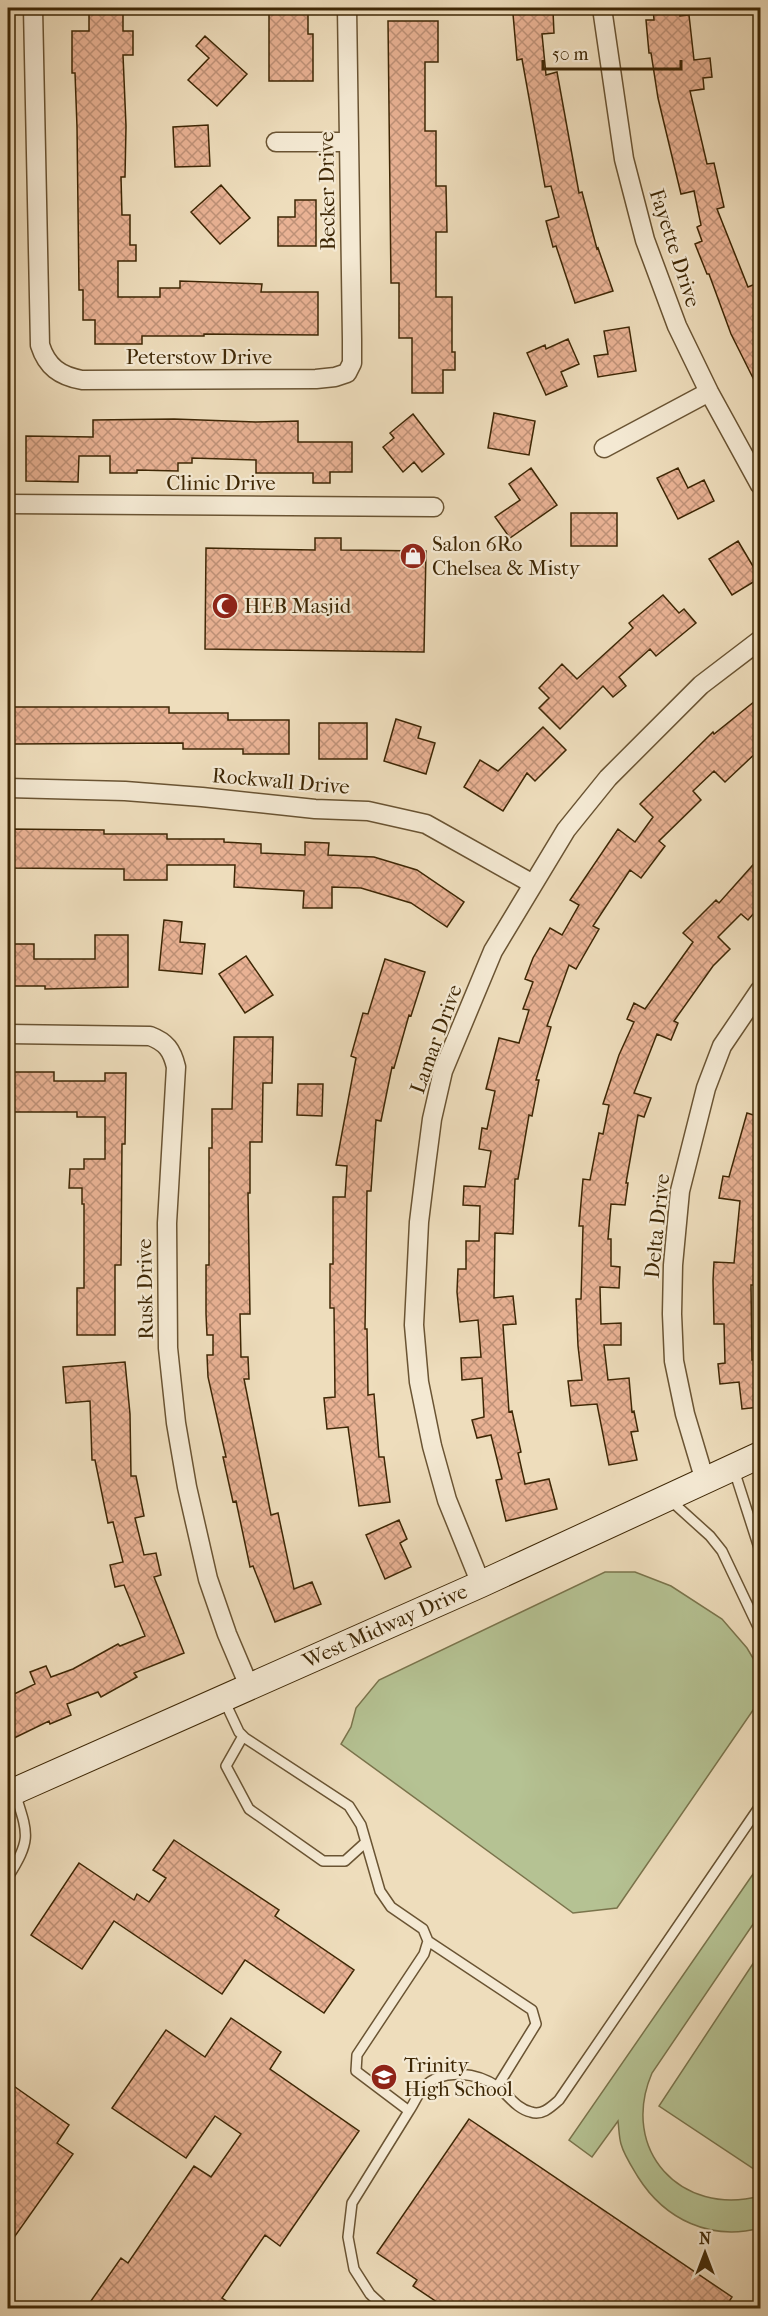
<svg xmlns="http://www.w3.org/2000/svg" width="768" height="2316" viewBox="0 0 768 2316" font-family="'IM FELL French Canon',serif">
  <defs>
    <pattern id="building-cross-hatch" width="8" height="8" patternUnits="userSpaceOnUse" patternTransform="scale(1.5)"><rect width="8" height="8" fill="#e9b294"/><path d="M0 0l8 8M0 8l8-8" fill="none" stroke="#be9177"/></pattern>
  </defs>
  <rect width="100%" height="100%" fill="#eeddbc"/>
  <filter id="stains"><feTurbulence type="fractalNoise" baseFrequency=".00333" numOctaves="4"/><feColorMatrix values="0 0 0 0 .2 0 0 0 0 .09 0 0 0 0 .02 0 0 0 .5 -.17"/></filter>
  <radialGradient id="worn" r=".72"><stop offset=".6" stop-color="#630" stop-opacity="0"/><stop offset="1" stop-color="#630" stop-opacity=".3"/></radialGradient>
  <path fill="#b5c293" stroke="#7a744c" stroke-width="1.5" d="M605,1572h30l36,14 51,33 25,29 13,22v30l-143,208 -44,5 -232,-169 10,-17 5,-19 23,-28z
    M760,1864v50l-108,159c-33,77 29,144 108,123v32c-49,13 -95,-8 -122,-51 -6,-10 -14,-22 -17,-33 -2,-7 -2,-15 -3,-23l-26,36 -23,-17z
    M760,1953v220l-101,-67z"/>
  <path fill="url(#building-cross-hatch)" stroke="#3e2705" stroke-width="1.5" d="M89,8h34v23h10v24h-10l3,71 -1,51h-4l1,38h8v30h6v16h-18v36h42v-9h20v-7l82,3 -1,8h57v43l-114,-1v2h-62v8h-47v-24h-12v-30h-4l-2,-163 -2,-54h-3v-42h17z
    M269,8h39v26h5v47h-44z
    M653,8h26l1,8 9,-1 5,45 16,-2 2,19 -9,1 1,11 -14,2 17,73 7,-1 10,44 -7,2 31,78 12,-5v110l-29,-58 -22,-60h-2l-12,-30 7,-3 -5,-14 4,-2 -7,-34 -13,3 -23,-96 -7,-45h-2l-3,-33h8z
    M553,11l1,22 -12,1 4,41 11,-3 22,121 3,-1 15,57 1,-1 15,43 -38,12 -19,-57 -3,1 -7,-26 13,-4 -8,-31 -6,1 -23,-128 -5,1 -4,-46z
    M388,21h50v41h-13v69h11v55h10l1,46h-11v65h16v55h3v18h-12v23h-31v-55h-13v-55h-8z
    M205,36l42,38 -30,32 -29,-26 21,-22 -13,-12z
    M208,125l2,41 -35,1 -2,-40z
    M221,185l29,33 -30,26 -29,-32z
    M295,200h21v46h-38v-29h17z
    M629,327l7,44 -38,6 -4,-21 14,-2 -4,-23z
    M568,339l11,25 -18,8 6,14 -21,9 -19,-42 18,-8 1,4z
    M494,413l41,8 -6,34 -41,-7z
    M413,414l31,40 -22,18 -8,-10 -11,10 -20,-25 11,-9 -4,-5z
    M174,419l82,3 42,-1v21h54v30h-22v11h-17v-10h-57v-13l-64,-2v5h-14v8l-41,-1v3h-27v-17h-31l-1,26 -52,-1v-45l67,1v-17z
    M531,468l26,37 -47,33 -15,-21 25,-17 -11,-16z
    M678,468l10,20 16,-8 10,21 -36,18 -21,-41z
    M571,513h46v33h-46z
    M315,538h26v12l85,1 -2,101 -219,-3 1,-101 109,2z
    M738,541l22,37 -28,17 -23,-36z
    M663,595l16,18 5,-4 12,14 -40,33 -6,-7 -31,28 7,9 -13,11 -10,-11 -43,43 -21,-21 10,-10 -10,-10 23,-24 15,15 56,-51 -4,-5z
    M760,697v52l-35,33 -11,-11 -21,20 8,9 -42,41 6,5 -24,32 -11,-8 -37,56 6,3 -23,40 -7,-4 -22,61 4,1 -15,53h3l-7,36 -3,-1 -11,64h-3l-2,55 -18,-1 -1,65 19,-2 3,28 -13,1 6,87 3,-1 9,41 -3,1 7,31 24,-5 8,30 -51,12 -10,-41 6,-1 -11,-44 -14,3 -5,-18 12,-3 -2,-39 -20,2 -1,-22 20,-1 -3,-37 -18,2 -3,-30 1,-23h8v-28h13l1,-35 -17,-1 1,-19 21,1 6,-36 -12,-2 3,-21 5,1 8,-38 -9,-2 13,-51 20,5 10,-33 -6,-1 10,-27 -8,-3 8,-21 17,-30 12,7 17,-30 -9,-5 48,-71 17,13 18,-25 -13,-13 73,-72 1,2z
    M14,707h155v6h59v7h61v34h-46v-5h-60v-6l-169,1z
    M396,719l25,8 -3,11 17,5 -9,31 -42,-13z
    M319,723h48v36h-48z
    M543,727l23,23 -31,31 -8,-8 -24,38 -39,-24 16,-27 18,11z
    M8,829l96,1v4h63v5h57v3l37,2v9l44,2v-13l24,1 -1,12 46,2 43,13 47,32 -17,25 -36,-24 -50,-15 -29,-1v21h-29l1,-17 -70,-4 1,-22h-68v15h-43v-11l-116,-1z
    M760,857v49l-12,14 -7,-6 -23,23 12,12 -17,17 -39,55 4,2 -7,17 -14,-6 -23,59 17,5 -7,19 -6,-2 -12,68h2l-3,22 -14,-1 -3,35h3v27l9,1 -1,21 -19,-1 1,37 20,-1v22h-17l4,35 21,-2 3,34 2,-1 4,20 -7,1 6,28 -28,5 -12,-61 -26,2 -3,-25 14,-1 -4,-34 -2,-47h5l2,-73h-4l4,-47 7,1 9,-47 4,1 6,-29 -6,-1 16,-49 15,-33 -7,-3 7,-16 11,6 48,-67 -10,-9 33,-33 3,3z
    M164,920l18,2 -2,20 25,2 -3,30 -43,-4z
    M95,935h33v52l-83,2v-3h-37v-42h26v15h61z
    M246,956l27,39 -28,18 -26,-39z
    M385,959l40,13 -14,44 -2,-1 -15,53 -2,-1 -11,54 -5,-1 -5,71h-4l-2,138h2l1,66 6,-1 5,63h5l6,45 -31,4 -11,-79 -21,2 -3,-31 11,-1 -1,-89h-4v-44h3v-67h12l2,-31 -11,-1 20,-107 -5,-2 12,-43 5,1z
    M234,1037h39l-1,46h-9l-1,59h-12v51h-2l2,121h-10l1,43h7l1,22h-5l27,136 7,-2 16,76 18,-7 9,22 -46,18 -22,-56 -3,1 -14,-66 -3,1 -10,-45h3l-18,-80 -1,-22h6v-20h-6l-1,-21v-49h3v-117h3v-39h20z
    M8,1072h46v9h51v-8h21l-1,71h-3l-1,121h-6v70h-38v-47h7v-84h-2v-16h-13l1,-19h14v-10h21v-42h-28v-5h-69z
    M298,1084h25l-1,32 -25,-1z
    M747,1113l13,4v98l-3,24 2,1 -3,45h-5l1,75 8,-1v48l-18,2 -3,-27 -19,2 -2,-20 7,-1 -1,-39h-10l-1,-44 1,-18 20,1 6,-62 -21,-3 4,-22 6,1z
    M125,1362l5,52 1,62h5l8,40 -9,2 9,37 12,-2 5,22 -7,2 30,76 -50,20 3,4 -36,20 -3,-5 -31,12 4,11 -21,9 -1,-3 -41,20v-44l27,-13 -5,-12 16,-6 5,11 22,-8 45,-25 2,2 25,-10 -21,-51 -9,2 -5,-22 13,-3 -10,-40 -5,1 -13,-63h-3l-2,-59 -24,2 -3,-36z
    M399,1520l8,19 -7,4 11,24 -26,12 -19,-44z
    M174,1840l105,70 -4,6 79,54 -30,43 -79,-53 -23,34 -108,-73 -32,48 -51,-34 48,-72 55,37 3,-6 12,8 17,-24 -13,-8z
    M231,2018l50,34 -11,17 89,62 -79,115 -15,-11 -43,63 15,10h-151l35,-50 7,5 66,-97 17,11 30,-43 -26,-18 -29,42 -74,-50 54,-78 39,27z
    M8,2082l61,43 -12,18 16,11 -65,92z
    M469,2119l263,178 -7,11h-279l-33,-22 4,-6 -40,-27z"/>
  <g fill="none" stroke-linecap="round" stroke-linejoin="round">
    <defs>
      <path id="lane" d="M734,1470l26,81
        M669,1499l41,37 12,15 38,80
        M224,1700l15,32 6,6 104,68 12,19 19,66 11,16 32,22 5,12 -4,13 -67,101 -1,16 53,40 -57,92 -4,34 6,32 16,25 15,14
        M243,1736l-17,30 23,43 74,52h22l21,-19
        M8,1877c24,-38 20,-43 7,-84
        M428,1941l104,69 4,14 -39,63
        M409,2111c5,-7 9,-18 15,-24 19,-20 54,-14 74,0 11,9 19,22 33,25 11,4 20,-5 28,-12l201,-294"/>
      <path id="street" d="M33,8l7,337c7,22 20,31 42,35l234,-1 19,-2 12,-4 5,-10v-23l-5,-332
        M602,8l22,151 21,81 32,86 32,66 51,93
        M276,142h72
        M604,448l105,-56
        M8,504l426,3
        M8,788l117,3 77,6 113,12 53,2 58,13 107,60
        M8,1034l142,2c16,6 22,14 26,31l-9,156 1,125 8,75 11,64 21,92 19,55 22,52
        M705,1481l-20,-67 -11,-53 -2,-47 1,-49 7,-74 26,-103 16,-42 38,-56
        M481,1584l-34,-84 -15,-54 -13,-64 -5,-57 5,-103 7,-57 6,-46 11,-48 50,-120 73,-121 42,-52 93,-93 59,-45"/>
      <path id="secondary" d="M8,1794l473,-210 279,-129"/>
    </defs>
    <use href="#lane" stroke="#6a5433" stroke-width="12"/>
    <use href="#street" stroke="#6a5433" stroke-width="21"/>
    <use href="#secondary" stroke="#3e2705" stroke-width="28"/>
    <use href="#lane" stroke="#f4e9d3" stroke-width="9"/>
    <use href="#street" stroke="#f4e9d3" stroke-width="18"/>
    <use href="#secondary" stroke="#f4e9d3" stroke-width="26"/>
  </g>
  <defs>
    <symbol id="shop-disc" viewBox="-11 -11 22 22"><circle r="9.5" fill="#8f2418" stroke="#f4e9d3"/><path d="M-5-2.5h2.3a2.7 3.5 0 0 1 5.4 0H5L5.5 6h-11ZM-1.5-2.5h3a1.5 2.3 0 0 0-3 0Z" fill="#fff"/></symbol>
    <symbol id="mosque-disc" viewBox="-11 -11 22 22"><circle r="9.5" fill="#8f2418" stroke="#f4e9d3"/><path d="M3.5-4.9A6 6 0 1 0 3.5 4.9A5 5 0 1 1 3.5-4.9Z" fill="#fff"/></symbol>
    <symbol id="school-disc" viewBox="-11 -11 22 22"><circle r="9.5" fill="#8f2418" stroke="#f4e9d3"/><path d="M0-5L7-2L0 1L-7-2ZM-4 1L0 2.5L4 1V4Q0 6-4 4Z" fill="#fff"/></symbol>
  </defs>
  <g fill-rule="evenodd">
    <use href="#shop-disc" x="398" y="541" width="30" height="30"/>
    <use href="#mosque-disc" x="210" y="591" width="30" height="30"/>
    <use href="#school-disc" x="369" y="2062" width="30" height="30"/>
  </g>
  <g text-anchor="middle" stroke-width="4.5" stroke-linejoin="round" paint-order="stroke">
    <g font-size="21" fill="#3e2705" stroke="#f4e9d3">
      <text transform="translate(327 191) rotate(-91)" y="7">Becker Drive</text>
      <text transform="translate(675 248) rotate(72)" y="7">Fayette Drive</text>
      <text x="199" y="364">Peterstow Drive</text>
      <text x="221" y="490">Clinic Drive</text>
      <text transform="translate(281 781) rotate(5)" y="7">Rockwall Drive</text>
      <text transform="translate(436 1039) rotate(-70)" y="7">Lamar Drive</text>
      <text transform="translate(657 1226) rotate(-84)" y="7">Delta Drive</text>
      <text transform="translate(145 1289) rotate(-91)" y="7">Rusk Drive</text>
      <text transform="translate(385 1626) rotate(-24)" y="7">West Midway Drive</text>
    </g>
    <g font-size="21" fill="#3e2705" stroke="#f4e9d3" text-anchor="start">
      <text x="432" y="551">Salon 6Ro<tspan x="432" dy="24">Chelsea &amp; Misty</tspan></text>
      <text x="244" y="613">HEB Masjid</text>
      <text x="404" y="2072">Trinity<tspan x="404" dy="24">High School</tspan></text>
    </g>
  </g>
  <rect width="768" height="2316" fill="none" stroke="#eeddbc" stroke-width="30"/>
  <rect x="9" y="9" width="750" height="2298" fill="none" stroke="#3e2705" stroke-width="3"/>
  <rect x="15" y="15" width="738" height="2286" fill="none" stroke="#3e2705" stroke-width="1.5"/>
  <g transform="translate(705 2253)" stroke="#f4e9d3" stroke-width="4.5" paint-order="stroke">
  <path d="M0-4.5L10 22L0 15L-10 22Z" fill="#3e2705"/>
  <text y="-9" font-size="16" font-weight="bold" text-anchor="middle" fill="#3e2705">N</text>
  </g>
  <path d="M543 60v9h138v-9" fill="none" stroke="#3e2705" stroke-width="3"/>
  <text x="552" y="60" font-size="18" fill="#3e2705" stroke="#f4e9d3" stroke-width="4.5" paint-order="stroke">50 m</text>
  <rect width="100%" height="100%" filter="url(#stains)"/>
  <rect width="100%" height="100%" fill="url(#worn)"/>
</svg>
